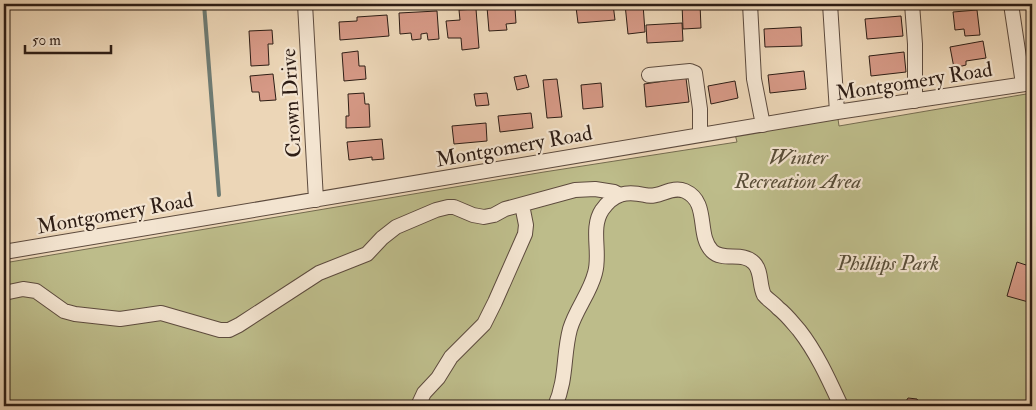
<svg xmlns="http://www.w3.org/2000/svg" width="1036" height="410" font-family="'IM FELL Double Pica',serif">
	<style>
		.green { fill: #bdbc8a; stroke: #756c50 }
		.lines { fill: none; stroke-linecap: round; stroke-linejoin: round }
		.stream { stroke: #6e7b73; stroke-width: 4 }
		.building { fill: #d69986; stroke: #2d1d15 }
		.minor-casing { stroke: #5d4b3e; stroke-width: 16 }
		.minor { stroke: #f3e4d0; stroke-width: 14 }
		.labels { text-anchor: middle; stroke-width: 4.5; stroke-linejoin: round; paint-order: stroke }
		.street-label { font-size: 21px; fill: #2d1d15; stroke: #f3e4d0 }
		.park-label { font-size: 21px; font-style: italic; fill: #584d38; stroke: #f3e4d0 }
	</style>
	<rect width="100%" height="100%" fill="#ecd6b7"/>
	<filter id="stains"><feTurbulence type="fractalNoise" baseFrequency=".004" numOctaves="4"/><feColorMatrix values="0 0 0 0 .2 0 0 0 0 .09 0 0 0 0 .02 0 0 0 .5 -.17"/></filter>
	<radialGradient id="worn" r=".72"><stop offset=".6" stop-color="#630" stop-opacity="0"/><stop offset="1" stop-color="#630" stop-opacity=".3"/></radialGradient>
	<path class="green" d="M 1032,93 L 1032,406 L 4,406 L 4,263 L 544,172 L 737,142 L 735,134 L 837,112 L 839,126 Z"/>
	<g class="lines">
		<path class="stream" d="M 204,4 L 219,195"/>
	</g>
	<path class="building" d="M 588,4 L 613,4 L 615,20 L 578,23 L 576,7 L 588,6 Z
		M 625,4 L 643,4 L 645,32 L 628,34 Z
		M 682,4 L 700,4 L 701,28 L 683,29 Z
		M 505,6 L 505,8 L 515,8 L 516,23 L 506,24 L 507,30 L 489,31 L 487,7 Z
		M 476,9 L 479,48 L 462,50 L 461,38 L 448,38 L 446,21 L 460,20 L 459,10 Z
		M 977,10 L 980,35 L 965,36 L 964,29 L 955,30 L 953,12 Z
		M 437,11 L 439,39 L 428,40 L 427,33 L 421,34 L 421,39 L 412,40 L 411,33 L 400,34 L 399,13 Z
		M 387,15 L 389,36 L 340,40 L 339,22 L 357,21 L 357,17 Z
		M 901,16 L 903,36 L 867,39 L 865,19 Z
		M 682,23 L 683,41 L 647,43 L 646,25 Z
		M 801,27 L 802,46 L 765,47 L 764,29 Z
		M 272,30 L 273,44 L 268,44 L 269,65 L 251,66 L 249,31 Z
		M 983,41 L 986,58 L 966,61 L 966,65 L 954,68 L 950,47 Z
		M 358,51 L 359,66 L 365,66 L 366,79 L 344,81 L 342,53 Z
		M 904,52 L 906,72 L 871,76 L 869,56 Z
		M 804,71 L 806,89 L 770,93 L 768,75 Z
		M 273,74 L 276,100 L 260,101 L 259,92 L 252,92 L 250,76 Z
		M 526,75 L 529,87 L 517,90 L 514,77 Z
		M 686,78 L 689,102 L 646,107 L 644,84 Z
		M 557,79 L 562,117 L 547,118 L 543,80 Z
		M 735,81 L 738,98 L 711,104 L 708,86 Z
		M 601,83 L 603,107 L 583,109 L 581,85 Z
		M 364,93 L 365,104 L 369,104 L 370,127 L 346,128 L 346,116 L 349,116 L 348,94 Z
		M 487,93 L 489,105 L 476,106 L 474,94 Z
		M 531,113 L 533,128 L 500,132 L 498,116 Z
		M 486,123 L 487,141 L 454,144 L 452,126 Z
		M 382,139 L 384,159 L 372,160 L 372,157 L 349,160 L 347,142 Z
		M 1017,262 L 1032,267 L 1032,303 L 1007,296 Z
		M 908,398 L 917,399 L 921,406 L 903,406 Z"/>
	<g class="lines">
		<g class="minor-casing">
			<path id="minor" d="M 305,4 L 316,200
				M 750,4 L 754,79 L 763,125
				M 830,4 L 837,112
				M 912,4 L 915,44 L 915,101
				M 1011,4 L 1023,84
				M 649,75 L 690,71 L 695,73 L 700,109 L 700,135
				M 4,252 L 837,112 L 1032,83
				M 4,293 L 23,289 L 36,291 L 64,311 L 75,314 L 120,319 L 161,313 L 220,330 L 229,330 L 239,325 L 319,273 L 367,254 L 382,238 L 396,227 L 436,210 L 448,207 L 454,207 L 473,215 L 484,217 L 494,215 L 505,209 L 575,190 L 595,189 L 614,192 L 620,195
				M 418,406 L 424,393 L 438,378 L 451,357 L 484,324 L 495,302 L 525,234 L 526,225 L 522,205
				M 555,406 C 567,379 563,355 570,329 C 576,309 590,293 595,273 C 601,253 590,228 602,210 C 614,193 626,191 645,195 C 659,199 671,185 685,191 C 710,202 696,235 712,251 C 723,262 743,251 754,263 C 762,271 759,285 764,295 C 768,300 774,303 778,308 C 786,314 792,322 799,330 C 817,353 829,380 841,406"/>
		</g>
		<use href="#minor" class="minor"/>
	</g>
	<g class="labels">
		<g class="street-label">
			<text transform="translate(914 81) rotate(-9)" y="7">Montgomery Road</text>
			<text transform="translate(291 103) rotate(-93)" y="7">Crown Drive</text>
			<text transform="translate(514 146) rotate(-10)" y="7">Montgomery Road</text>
			<text transform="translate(115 213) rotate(-10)" y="7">Montgomery Road</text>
		</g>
		<g class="park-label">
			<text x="798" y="164">Winter<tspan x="798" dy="24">Recreation Area</tspan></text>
			<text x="888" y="270">Phillips Park</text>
		</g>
	</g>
	<rect width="1036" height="410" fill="none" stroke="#ecd6b7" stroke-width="20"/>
	<rect x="5" y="5" width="1026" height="400" fill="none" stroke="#2d1d15" stroke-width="2.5"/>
	<rect x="10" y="10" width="1016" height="390" fill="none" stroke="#2d1d15"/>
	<path d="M25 45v8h86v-8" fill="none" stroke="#2d1d15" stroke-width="2.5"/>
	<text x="32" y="45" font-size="15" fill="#2d1d15" stroke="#f3e4d0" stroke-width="4" paint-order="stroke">50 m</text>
	<rect width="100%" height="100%" filter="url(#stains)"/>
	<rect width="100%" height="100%" fill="url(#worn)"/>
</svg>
